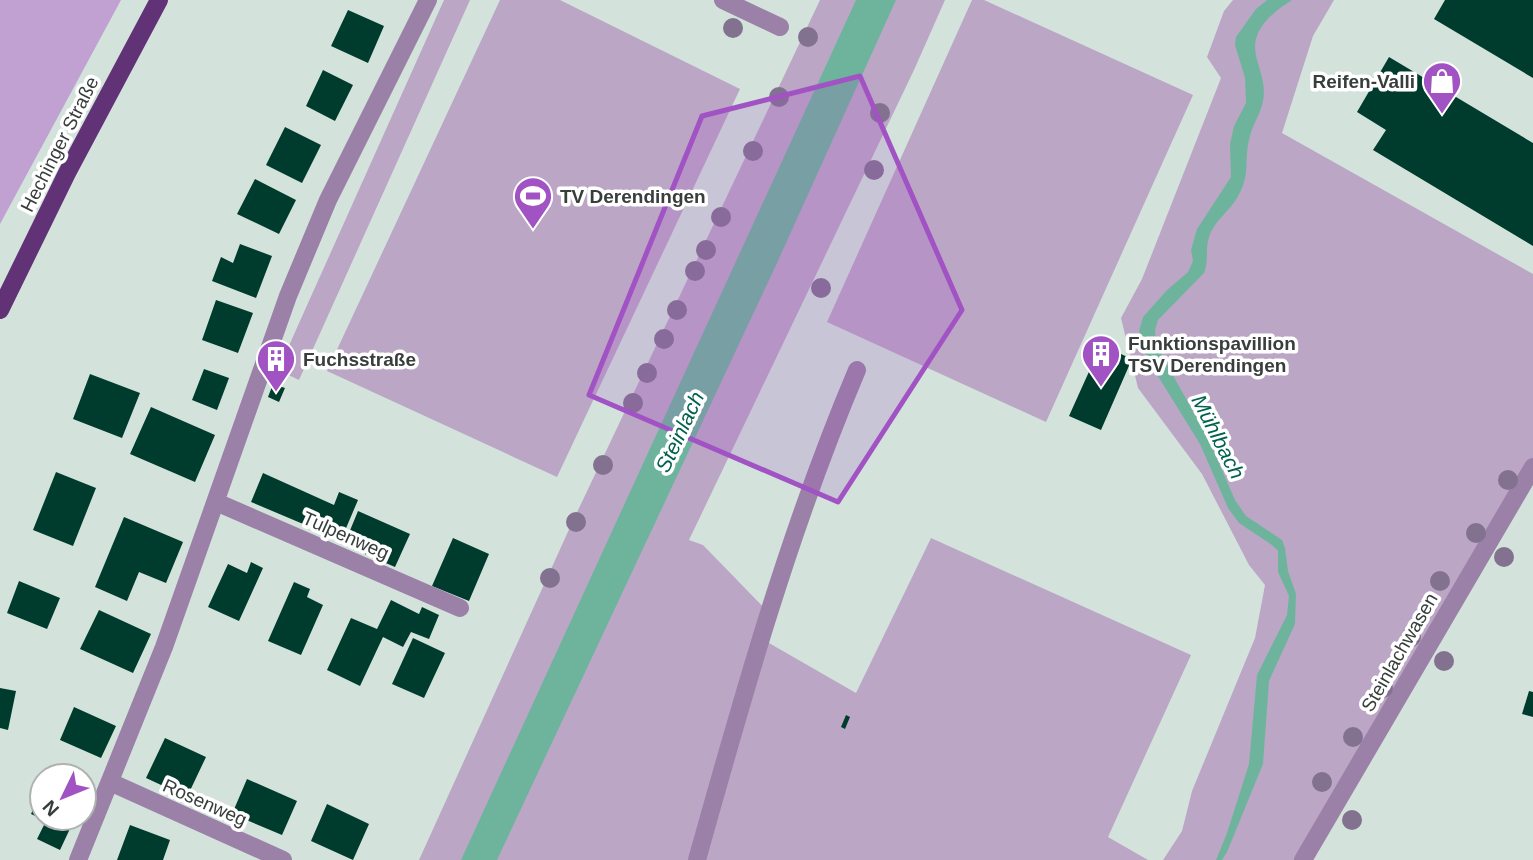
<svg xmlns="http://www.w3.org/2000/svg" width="1533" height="860" font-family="Helvetica,sans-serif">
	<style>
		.green { fill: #bca6c6 }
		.forest { fill: #c1a0d2 }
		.water { fill: #6eb49d }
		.building { fill: #003c2d }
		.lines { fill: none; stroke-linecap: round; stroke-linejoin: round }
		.minor { stroke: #9b81a7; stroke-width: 18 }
		.major { stroke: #613276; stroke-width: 18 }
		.tree { fill: #827290 }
		.marked { fill: #a152c3; fill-opacity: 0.2; stroke: #a152c3; stroke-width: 5; stroke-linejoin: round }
		.labels { text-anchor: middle; stroke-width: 7; stroke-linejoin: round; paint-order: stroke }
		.poi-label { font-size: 19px; font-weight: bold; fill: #373e3b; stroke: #fff; text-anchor: start }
		.street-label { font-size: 19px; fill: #373e3b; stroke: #fff }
		.water-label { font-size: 21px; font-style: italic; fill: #00624c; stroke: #fff }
	</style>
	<rect width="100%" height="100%" fill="#d3e3dc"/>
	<path class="green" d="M 444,0 L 470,0 L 299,380 L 278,370 Z
		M 500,0 L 560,0 L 740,89 L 557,477 L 327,371 Z
		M 820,0 L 945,0 L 914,70 L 689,540 L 703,545 L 769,613 L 762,639 L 856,693 L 931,538 L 1191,655 L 1108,837 L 1148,860 L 419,860 L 571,525 Z
		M 972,0 L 984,0 L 1193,95 L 1046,422 L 827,322 Z
		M 1233,0 L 1334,0 L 1313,36 L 1282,133 L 1533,274 L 1533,467 L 1303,860 L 1163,860 L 1182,831 L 1192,791 L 1255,638 L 1265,585 L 1249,565 L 1202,474 L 1138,388 L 1121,318 L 1142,279 L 1221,78 L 1207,57 L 1224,11 Z"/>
	<path class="forest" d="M 0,0 L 121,0 L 0,224 Z"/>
	<path class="water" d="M 856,0 L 896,0 L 777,263 L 497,860 L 461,860 Z
		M 1267,0 L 1292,0 C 1278,9 1261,21 1256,39 C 1251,59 1268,77 1263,101 C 1261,113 1253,124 1250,136 C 1243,160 1252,173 1237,198 C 1229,212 1214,221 1209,237 C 1205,249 1209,261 1204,273 L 1158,320 L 1155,330 L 1156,342 L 1165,361 L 1209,440 L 1235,500 L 1246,516 L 1282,540 L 1285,548 L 1288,571 L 1296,594 L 1295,624 L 1269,681 L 1263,764 L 1227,852 L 1222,860 L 1216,860 L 1227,833 L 1249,764 L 1257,675 L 1287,615 L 1289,596 L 1278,572 L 1278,551 L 1272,545 L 1239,523 L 1228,508 L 1200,444 L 1148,360 L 1139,331 L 1143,317 L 1167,290 L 1188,272 L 1193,261 L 1191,250 L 1197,229 L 1231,177 L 1230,144 L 1234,126 L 1246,103 L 1245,78 L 1235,45 L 1236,37 L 1256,9 Z"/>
	<path class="building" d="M 1445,0 L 1533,0 L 1533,78 L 1434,19 Z
		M 348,10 L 384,26 L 368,63 L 331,46 Z
		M 1389,57 L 1533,143 L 1533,246 L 1373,150 L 1386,130 L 1357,112 Z
		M 323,70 L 353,85 L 335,121 L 306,106 Z
		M 285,127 L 321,145 L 302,183 L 266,165 Z
		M 255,179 L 296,200 L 279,234 L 237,214 Z
		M 240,244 L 272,256 L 256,298 L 212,281 L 221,257 L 233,263 Z
		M 216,300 L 253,313 L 238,353 L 202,340 Z
		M 1101,345 L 1132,359 L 1101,430 L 1069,416 Z
		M 204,369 L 229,378 L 217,410 L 192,400 Z
		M 90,374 L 140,393 L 122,438 L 73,419 Z
		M 273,384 L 285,388 L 279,402 L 268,397 Z
		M 151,407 L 215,435 L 195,482 L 130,454 Z
		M 56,472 L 96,488 L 73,546 L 33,530 Z
		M 263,473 L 334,505 L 339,492 L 358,500 L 341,540 L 251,502 Z
		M 358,511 L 410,534 L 395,567 L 344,545 Z
		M 124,517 L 183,542 L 166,583 L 139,572 L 127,601 L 95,587 Z
		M 453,538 L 489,554 L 469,601 L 432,586 Z
		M 251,562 L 263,568 L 239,621 L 208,607 L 228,564 L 247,573 Z
		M 19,581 L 60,598 L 47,629 L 7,613 Z
		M 294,582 L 310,589 L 307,597 L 323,605 L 301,655 L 268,641 Z
		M 391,600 L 419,614 L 422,607 L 439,615 L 429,639 L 411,632 L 403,647 L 383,637 L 360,686 L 327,670 L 351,618 L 377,629 Z
		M 99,610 L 151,634 L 133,673 L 80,649 Z
		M 413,638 L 445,653 L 424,698 L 392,684 Z
		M 0,688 L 16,691 L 8,730 L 0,728 Z
		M 1529,691 L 1533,692 L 1533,717 L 1522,714 Z
		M 74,707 L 116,726 L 101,758 L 60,740 Z
		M 846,715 L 850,717 L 845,729 L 841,727 Z
		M 165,738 L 206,757 L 187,797 L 146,778 Z
		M 247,779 L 297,801 L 282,835 L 232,814 Z
		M 42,789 L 42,818 L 75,818 L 60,850 L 37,839 L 46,821 L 31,814 Z
		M 327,804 L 369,824 L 353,860 L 311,841 Z
		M 130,825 L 170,840 L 163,860 L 117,860 Z"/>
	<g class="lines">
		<path class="minor" d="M 723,0 L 780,27
			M 216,502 L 460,608
			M 110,782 L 283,860
			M 78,860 L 164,647 L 288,296 L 328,200 L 428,0
			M 697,860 C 743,695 790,528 857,370
			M 1303,860 L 1533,467"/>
		<path class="major" d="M 0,310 L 67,173 L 159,0"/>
	</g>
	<g class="tree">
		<circle cx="733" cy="28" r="10"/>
		<circle cx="808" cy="37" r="10"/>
		<circle cx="779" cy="97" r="10"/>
		<circle cx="880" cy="113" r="10"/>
		<circle cx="753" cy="151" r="10"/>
		<circle cx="874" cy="170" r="10"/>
		<circle cx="721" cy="217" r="10"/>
		<circle cx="706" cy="250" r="10"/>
		<circle cx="695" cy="271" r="10"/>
		<circle cx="821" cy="288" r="10"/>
		<circle cx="677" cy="310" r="10"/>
		<circle cx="664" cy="339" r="10"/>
		<circle cx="647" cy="373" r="10"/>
		<circle cx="633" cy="403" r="10"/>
		<circle cx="603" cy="465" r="10"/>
		<circle cx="1508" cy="480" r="10"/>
		<circle cx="576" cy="522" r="10"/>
		<circle cx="1476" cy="533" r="10"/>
		<circle cx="1504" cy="557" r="10"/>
		<circle cx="550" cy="578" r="10"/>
		<circle cx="1440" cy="581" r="10"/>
		<circle cx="1411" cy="637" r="10"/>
		<circle cx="1444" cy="661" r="10"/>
		<circle cx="1383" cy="688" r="10"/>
		<circle cx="1353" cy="737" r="10"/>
		<circle cx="1322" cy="782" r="10"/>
		<circle cx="1352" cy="820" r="10"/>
	</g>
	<path class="marked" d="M 860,76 L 962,310 L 838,502 L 589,395 L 702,116 Z"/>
	<defs>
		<g id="shop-pin" transform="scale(2.0125)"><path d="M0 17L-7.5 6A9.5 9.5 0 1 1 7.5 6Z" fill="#a152c3" stroke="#fff"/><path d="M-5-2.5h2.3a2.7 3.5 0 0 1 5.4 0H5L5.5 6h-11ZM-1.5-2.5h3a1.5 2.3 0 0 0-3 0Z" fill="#fff"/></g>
		<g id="stadium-pin" transform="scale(2.0125)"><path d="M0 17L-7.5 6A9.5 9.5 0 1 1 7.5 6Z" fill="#a152c3" stroke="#fff"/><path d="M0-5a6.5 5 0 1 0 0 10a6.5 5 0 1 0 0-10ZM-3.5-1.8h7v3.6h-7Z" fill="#fff"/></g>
		<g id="building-pin" transform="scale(2.0125)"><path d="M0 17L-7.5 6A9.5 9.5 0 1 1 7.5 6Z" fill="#a152c3" stroke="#fff"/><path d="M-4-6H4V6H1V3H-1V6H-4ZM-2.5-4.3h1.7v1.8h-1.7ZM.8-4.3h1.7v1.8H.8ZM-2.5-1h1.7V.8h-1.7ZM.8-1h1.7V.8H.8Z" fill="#fff"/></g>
	</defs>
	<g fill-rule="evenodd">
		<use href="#shop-pin" x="1442" y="81"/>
		<use href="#stadium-pin" x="533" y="196"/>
		<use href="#building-pin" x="1101" y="354"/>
		<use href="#building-pin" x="276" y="359"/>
	</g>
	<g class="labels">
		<g class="poi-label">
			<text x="1415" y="88" text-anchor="end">Reifen-Valli</text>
			<text x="560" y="203">TV Derendingen</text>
			<text x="1128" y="350">Funktionspavillion<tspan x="1128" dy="22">TSV Derendingen</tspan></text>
			<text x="303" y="366">Fuchsstraße</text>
		</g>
		<g class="street-label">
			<text transform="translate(59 144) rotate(-63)" y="7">Hechinger Straße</text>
			<text transform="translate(346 535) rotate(24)" y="7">Tulpenweg</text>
			<text transform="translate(1399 652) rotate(-60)" y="7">Steinlachwasen</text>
			<text transform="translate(205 802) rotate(24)" y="7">Rosenweg</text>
		</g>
		<g class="water-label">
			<text transform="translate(680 432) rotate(-65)" y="7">Steinlach</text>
			<text transform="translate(1218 437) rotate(63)" y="7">Mühlbach</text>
		</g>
	</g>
	<g transform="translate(63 797) rotate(227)"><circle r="33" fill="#ffffff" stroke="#afb2b1" stroke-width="2"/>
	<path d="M0-5L12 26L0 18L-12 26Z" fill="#a152c3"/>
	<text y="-10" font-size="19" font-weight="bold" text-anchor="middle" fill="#373e3b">N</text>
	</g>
</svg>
